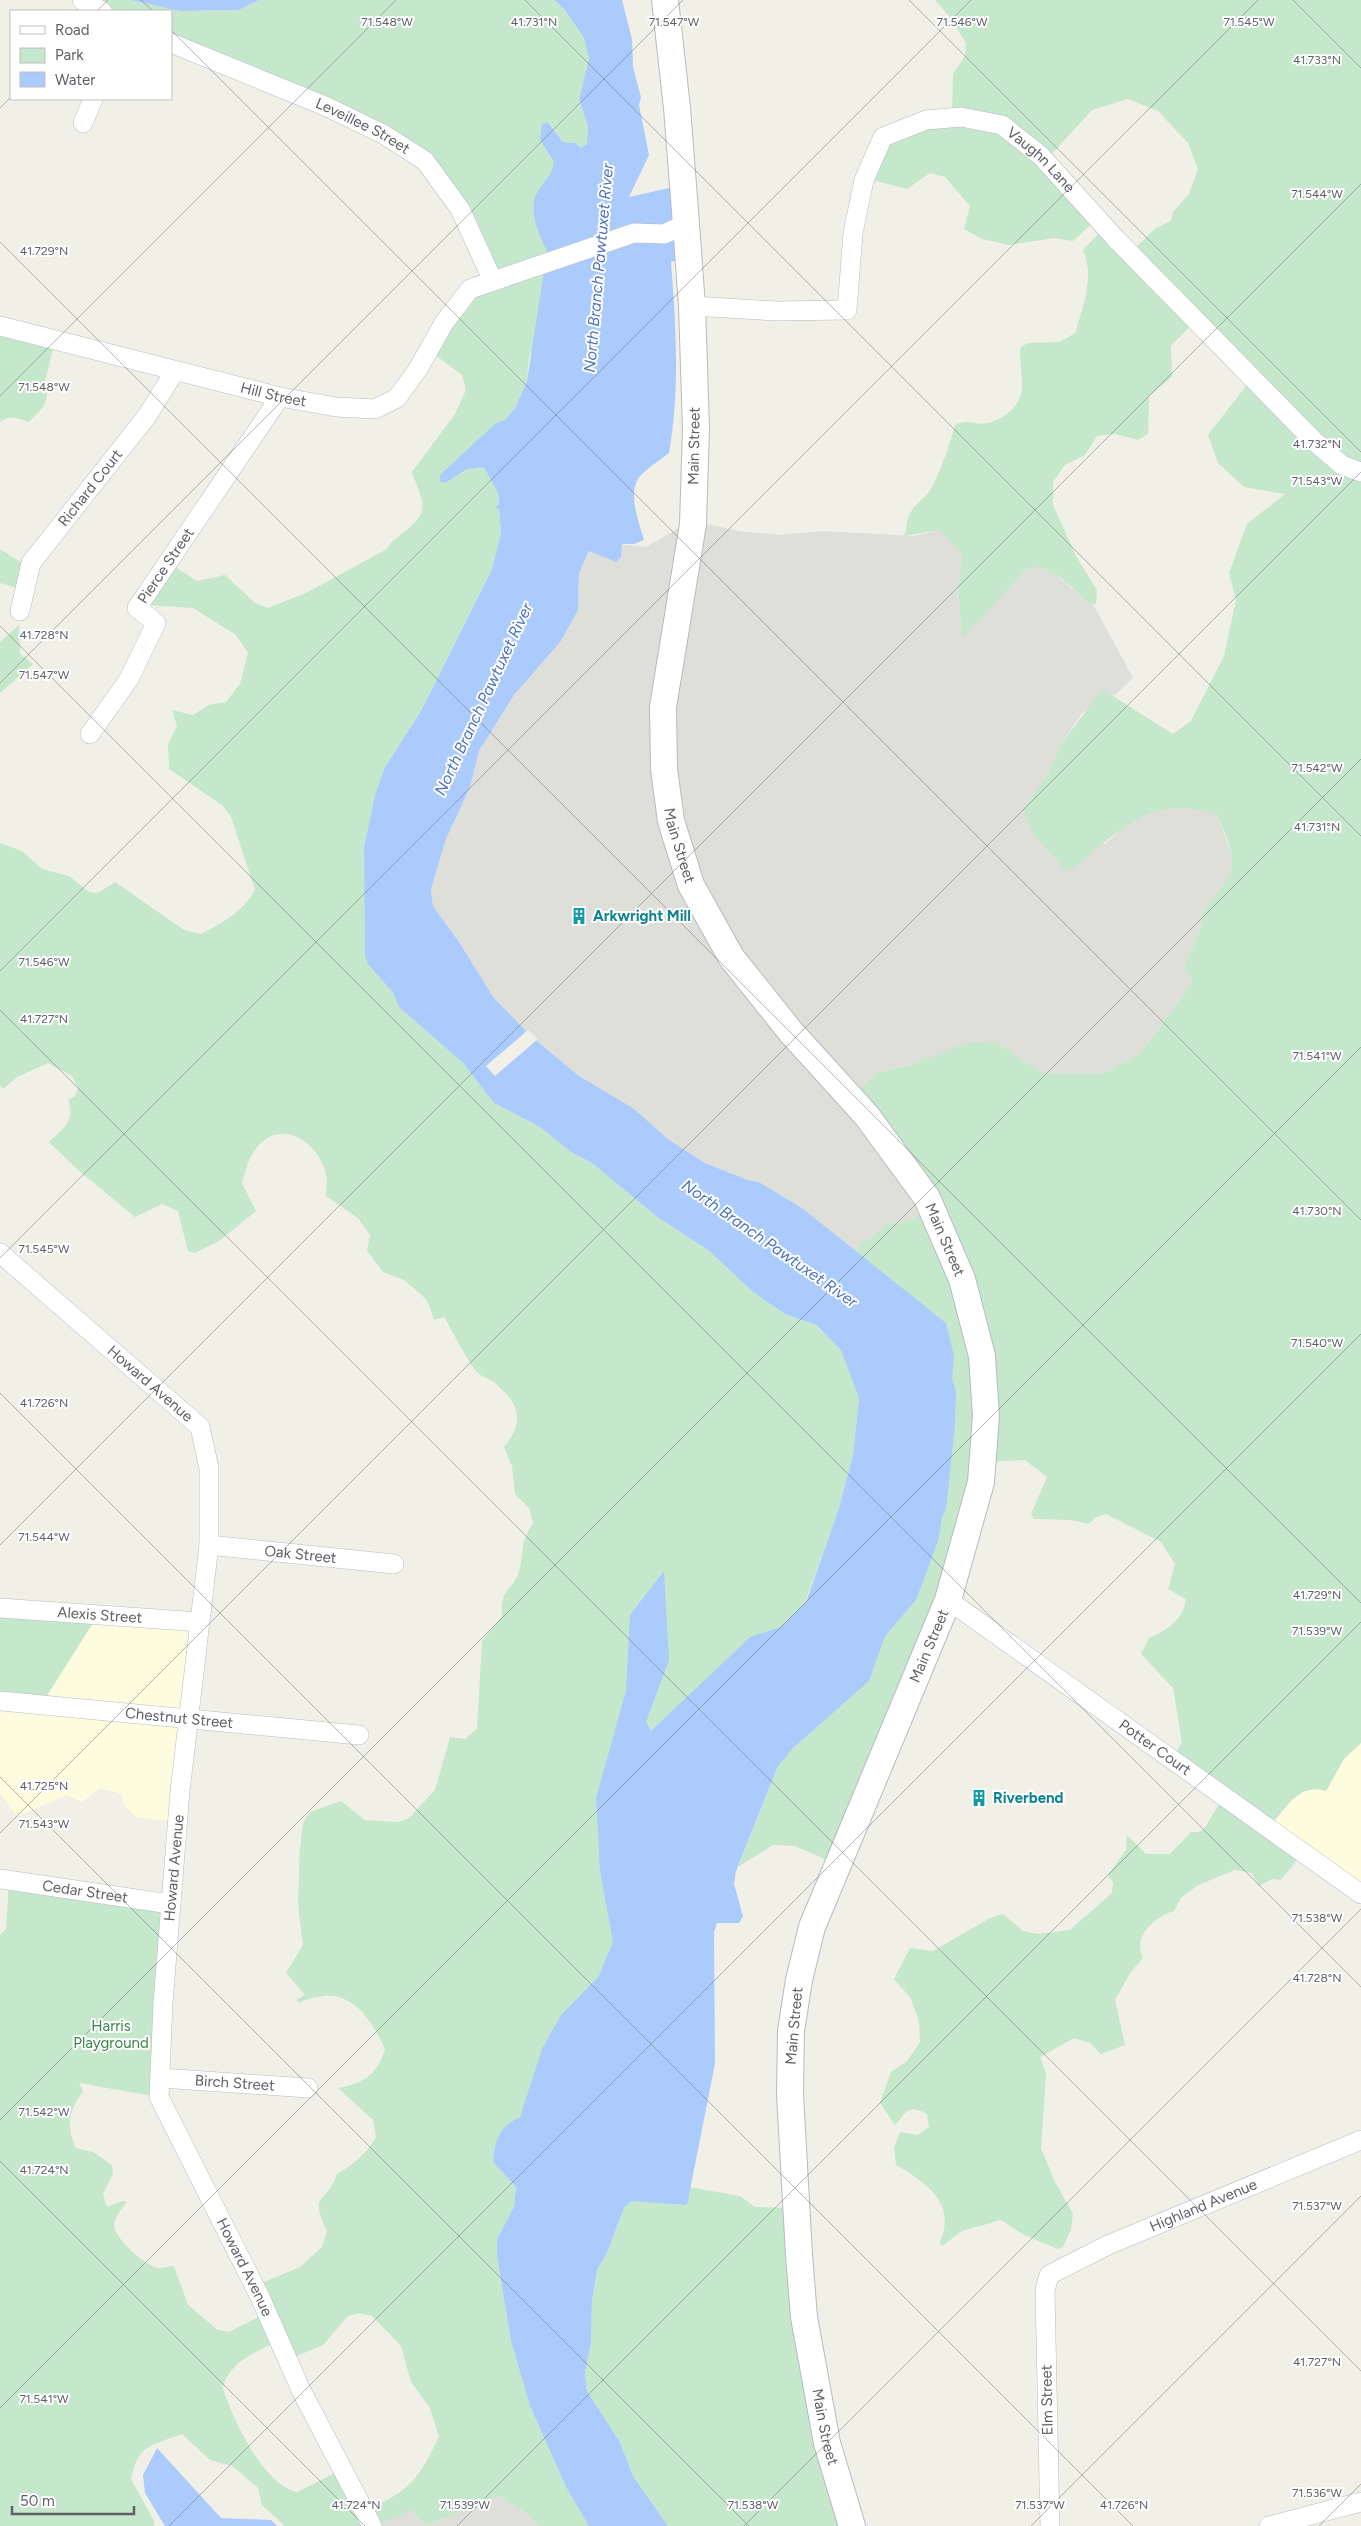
<svg xmlns="http://www.w3.org/2000/svg" width="1361" height="2526" font-family="Figtree,sans-serif">
	<style>
		.commercial { fill: #fdfcdf }
		.industrial { fill: #dfdfd9 }
		.green { fill: #c5e7cb; fill-rule: evenodd }
		.water { fill: #abcbfd }
		.pier { fill: #f0f0e7 }
		.lines { fill: none; stroke-linecap: round; stroke-linejoin: round }
		.minor-casing { stroke: #b9bbc0; stroke-width: 20 }
		.secondary-casing { stroke: #b8bac0; stroke-width: 28 }
		.minor { stroke: #fff; stroke-width: 19 }
		.secondary { stroke: #fff; stroke-width: 26 }
		.ticks { fill: none; stroke: #5f6167; stroke-width: 1; stroke-opacity: 0.45 }
		.labels { text-anchor: middle; stroke-width: 4; stroke-linejoin: round; paint-order: stroke }
		.street-label { font-size: 15px; fill: #5f6167; stroke: #fff }
		.culture-label { font-size: 15px; font-weight: bold; fill: #0d838f; stroke: #fff; text-anchor: start }
		.park-label { font-size: 15px; fill: #388549; stroke: #fff }
		.water-label { font-size: 16px; font-style: italic; fill: #4c71c2; stroke: #fff }
		.ticks-label { font-size: 12px; text-anchor: middle; fill: #5f6167; stroke: #fff; stroke-width: 4; stroke-linejoin: round; paint-order: stroke }
	</style>
	<rect width="100%" height="100%" fill="#f0f0e7"/>
	<path class="commercial" d="M 96,1618 L 201,1622 L 176,1822 L 135,1817 L 123,1803 L 122,1794 L 100,1788 L 82,1802 L 67,1795 L 17,1816 L 0,1793 L 0,1700 L 48,1694 Z
		M 1361,1743 L 1361,1891 L 1270,1826 L 1300,1791 L 1316,1787 L 1326,1790 L 1344,1759 Z"/>
	<path class="industrial" d="M 698,522 L 739,531 L 779,535 L 822,531 L 913,536 L 940,530 L 962,555 L 958,589 L 962,637 L 1028,568 L 1038,566 L 1050,569 L 1088,603 L 1093,604 L 1133,678 L 1115,695 L 1109,695 L 1082,713 L 1062,743 L 1046,777 L 1023,809 L 1105,844 L 1129,822 L 1163,809 L 1193,807 L 1217,814 L 1233,858 L 1228,880 L 1203,911 L 1202,923 L 1185,968 L 1192,979 L 1190,986 L 1140,1054 L 1102,1074 L 1043,1073 L 997,1043 L 878,1073 L 930,1213 L 896,1224 L 890,1222 L 853,1251 L 802,1208 L 759,1182 L 748,1180 L 705,1163 L 668,1139 L 633,1108 L 579,1076 L 531,1036 L 494,998 L 459,942 L 433,906 L 431,889 L 446,839 L 470,787 L 479,751 L 514,695 L 561,641 L 578,610 L 579,573 L 589,552 L 596,542 L 646,547 L 677,529 Z
		M 499,2496 L 526,2513 L 538,2526 L 425,2526 Z
		M 412,2510 L 425,2526 L 376,2526 L 377,2525 Z"/>
	<path class="green" d="M 84,0 L 130,0 L 180,11 L 239,10 L 259,0 L 554,0 L 565,10 L 584,38 L 589,59 L 579,99 L 588,126 L 587,144 L 581,148 L 575,143 L 563,142 L 549,122 L 540,140 L 554,162 L 550,258 L 544,321 L 529,357 L 527,381 L 515,408 L 488,441 L 480,459 L 498,493 L 501,533 L 492,569 L 421,711 L 385,767 L 375,795 L 364,847 L 368,964 L 393,993 L 399,1007 L 463,1063 L 494,1103 L 540,1127 L 571,1152 L 592,1163 L 657,1217 L 708,1250 L 753,1292 L 785,1314 L 815,1325 L 862,1368 L 853,1455 L 839,1508 L 804,1605 L 788,1625 L 627,1750 L 627,1897 L 612,1949 L 569,2032 L 493,2162 L 516,2187 L 514,2207 L 497,2239 L 497,2256 L 511,2341 L 530,2406 L 566,2487 L 590,2526 L 538,2526 L 526,2513 L 499,2496 L 425,2526 L 412,2510 L 376,2526 L 285,2526 L 262,2505 L 258,2488 L 232,2466 L 210,2460 L 182,2434 C 151,2446 138,2444 131,2479 L 154,2521 L 154,2526 L 0,2526 L 0,1935 L 6,1929 L 9,1883 L 170,1904 L 159,2097 L 79,2083 L 83,2091 C 69,2112 65,2124 76,2148 L 93,2152 L 112,2165 L 113,2174 L 103,2194 L 107,2207 L 122,2201 L 127,2202 C 122,2209 114,2217 114,2226 C 115,2239 146,2266 158,2268 C 163,2269 169,2266 174,2266 L 188,2305 L 218,2330 L 229,2332 L 266,2313 L 257,2285 L 300,2267 L 322,2247 L 327,2231 C 308,2190 326,2207 337,2174 C 353,2165 367,2153 376,2137 L 373,2120 L 338,2088 C 364,2083 377,2075 385,2049 C 373,2023 355,1992 323,1996 C 314,1998 308,1998 300,2003 L 296,2000 L 305,1995 L 286,1973 L 303,1945 L 298,1904 L 300,1848 L 303,1823 L 310,1812 L 341,1801 L 365,1820 L 398,1822 L 409,1818 L 435,1790 L 450,1737 L 465,1739 L 477,1729 L 482,1641 L 502,1616 C 500,1586 513,1592 519,1571 C 525,1549 519,1545 533,1523 L 529,1508 L 515,1494 L 512,1466 L 504,1447 C 526,1421 519,1404 495,1383 C 490,1379 482,1377 478,1373 C 469,1365 452,1329 444,1317 L 434,1320 L 427,1300 L 404,1280 L 383,1272 L 367,1251 L 370,1235 L 358,1218 L 326,1196 C 326,1189 328,1180 326,1173 C 316,1138 276,1116 253,1153 C 247,1162 245,1174 242,1183 L 256,1211 L 219,1241 L 195,1253 L 188,1251 L 178,1211 L 162,1204 L 135,1217 L 77,1169 L 49,1142 C 64,1127 76,1121 68,1100 L 75,1096 L 78,1088 L 72,1076 L 48,1063 L 17,1077 L 3,1089 L 0,1086 L 0,843 L 22,851 L 42,869 L 69,876 L 89,892 L 98,893 L 115,882 L 184,930 L 201,934 C 221,924 244,911 255,890 L 231,817 L 222,805 L 169,769 L 168,744 L 177,726 L 172,710 L 193,715 L 209,705 L 226,702 L 240,684 L 248,653 L 236,635 L 193,608 L 148,605 L 166,561 L 197,581 L 225,575 L 255,603 L 268,608 L 308,592 L 387,549 C 390,542 395,540 400,535 C 432,512 424,505 412,472 L 455,414 L 466,390 L 462,375 L 434,354 L 449,317 L 491,281 L 424,158 L 171,42 L 171,11 L 103,11 ZM 359,2313 L 372,2316 L 401,2346 L 411,2382 L 430,2408 L 439,2437 C 417,2481 412,2489 367,2510 L 343,2469 L 297,2492 C 263,2485 233,2419 223,2389 C 227,2362 258,2351 279,2341 L 292,2358 L 323,2345 L 348,2316 Z
		M 935,0 L 1361,0 L 1361,1743 L 1344,1759 L 1326,1791 C 1299,1782 1286,1808 1270,1826 L 1303,1852 L 1281,1880 L 1272,1879 L 1259,1886 L 1252,1873 L 1235,1870 L 1198,1885 L 1181,1898 L 1174,1911 C 1154,1917 1132,1937 1143,1958 L 1130,1973 L 1115,2000 L 1125,2045 L 1101,2054 L 1090,2043 L 1074,2038 L 1040,2057 L 1046,2073 L 1041,2148 L 1055,2182 L 1073,2214 L 1071,2229 L 1063,2247 L 1058,2249 L 1024,2235 L 1001,2220 L 962,2231 L 942,2246 L 940,2242 C 957,2204 926,2182 896,2165 L 894,2148 L 900,2132 L 917,2135 L 929,2127 L 927,2114 C 908,2104 907,2111 895,2125 L 880,2103 L 891,2072 L 907,2061 L 920,2042 L 919,2021 L 910,1997 L 894,1979 L 910,1948 L 933,1951 L 990,1918 L 1003,1914 L 1023,1931 L 1037,1934 L 1070,1930 L 1112,1893 L 1113,1883 L 1108,1875 L 1126,1850 L 1127,1835 L 1146,1854 L 1170,1854 L 1191,1832 L 1199,1832 L 1204,1829 L 1224,1796 L 1173,1756 L 1182,1743 L 1173,1688 L 1141,1654 L 1149,1638 C 1168,1629 1183,1621 1186,1599 L 1168,1589 L 1175,1564 L 1161,1542 L 1106,1514 L 1096,1517 L 1089,1524 L 1071,1520 L 1034,1519 L 1031,1514 L 1047,1477 L 1025,1460 L 984,1462 L 982,1485 L 836,1864 L 795,1846 L 773,1845 L 738,1867 L 778,1766 L 878,1645 L 939,1538 L 955,1425 L 894,1281 L 853,1251 L 890,1222 L 896,1224 L 930,1213 L 853,1095 L 878,1073 L 911,1065 L 969,1042 L 997,1043 L 1043,1073 L 1102,1074 L 1140,1054 L 1190,986 L 1192,979 L 1184,969 L 1202,924 L 1200,921 C 1203,909 1210,902 1218,892 C 1243,863 1229,845 1217,814 C 1146,793 1120,833 1067,872 L 1034,835 L 1023,809 L 1046,777 L 1062,743 L 1101,691 L 1105,691 L 1173,734 L 1191,721 L 1224,656 L 1236,600 L 1229,573 L 1247,524 L 1285,494 L 1244,487 L 1218,463 L 1208,435 L 1253,377 L 1197,319 L 1171,346 L 1172,377 L 1149,396 L 1148,434 L 1138,440 L 1115,434 L 1097,436 L 1085,455 L 1065,465 L 1053,482 L 1053,505 L 1076,556 L 1097,590 L 1096,604 L 1088,603 C 1071,588 1053,563 1028,568 L 962,638 L 958,589 L 962,555 L 940,530 L 904,536 C 907,529 906,520 910,513 C 917,502 927,497 932,487 C 942,468 949,446 955,425 C 967,418 976,426 988,423 C 1003,419 1017,409 1021,394 C 1025,382 1018,362 1021,347 L 1028,343 L 1060,342 L 1075,333 C 1083,306 1095,277 1083,250 L 1106,226 L 1133,250 L 1156,228 L 1171,221 L 1173,212 L 1189,194 L 1198,169 L 1188,143 L 1158,111 L 1128,99 L 1092,110 L 1048,158 L 1098,218 L 1073,241 L 1054,238 L 1009,245 L 982,239 L 964,229 L 970,206 L 945,177 L 930,173 L 907,189 L 868,179 L 880,146 L 952,116 L 953,74 L 965,56 L 966,43 L 949,16 Z
		M 0,325 L 55,342 L 45,381 L 47,395 L 44,406 L 29,422 C 19,418 9,414 0,422 Z
		M 0,549 L 27,566 L 25,590 L 0,583 Z
		M 19,625 L 20,654 L 33,664 L 0,693 L 0,642 Z
		M 0,1608 L 96,1618 L 48,1694 L 46,1704 L 0,1700 Z
		M 688,2187 L 740,2196 L 755,2207 L 797,2208 L 853,2526 L 668,2526 L 633,2476 L 620,2442 L 587,2391 L 585,2373 L 591,2343 L 592,2301 L 597,2270 L 607,2253 L 624,2208 L 635,2196 Z"/>
	<path class="water" d="M 130,0 L 259,0 L 239,10 L 180,11 Z
		M 554,0 L 622,0 L 632,39 L 633,67 L 641,97 L 639,105 L 649,155 L 629,197 L 678,186 L 676,260 L 671,262 C 676,325 680,390 669,453 C 660,460 649,467 641,475 C 626,491 639,522 644,540 L 634,544 L 622,544 L 621,557 L 616,562 L 589,551 L 579,573 L 578,610 L 561,641 L 514,695 L 479,751 L 470,787 L 446,839 L 431,889 L 433,906 L 459,942 L 494,998 L 531,1036 L 579,1076 L 633,1108 L 668,1139 L 705,1163 L 748,1180 L 759,1182 L 802,1208 L 946,1323 L 954,1356 L 952,1378 L 956,1392 L 955,1425 L 946,1509 L 942,1517 L 939,1538 L 916,1600 L 885,1636 L 869,1681 L 793,1748 L 778,1766 L 736,1871 L 734,1884 L 743,1916 L 739,1923 L 717,1923 L 714,1932 L 715,2064 L 687,2205 L 631,2201 L 624,2208 L 607,2253 L 597,2270 L 592,2301 L 591,2343 L 585,2373 L 587,2391 L 620,2442 L 633,2476 L 668,2526 L 589,2526 L 566,2487 L 530,2406 L 511,2341 L 497,2256 L 497,2239 L 514,2207 L 516,2187 L 493,2162 C 496,2138 497,2129 520,2117 L 542,2049 L 561,2015 L 598,1977 L 613,1942 L 600,1871 L 596,1798 L 626,1691 L 630,1615 L 664,1571 L 669,1660 L 646,1722 L 651,1731 L 750,1637 L 781,1627 L 806,1602 L 839,1508 L 853,1455 L 859,1398 L 841,1350 L 816,1325 L 785,1314 L 753,1292 L 708,1250 L 657,1217 L 592,1163 L 571,1152 L 540,1127 L 494,1103 L 463,1063 L 399,1007 L 393,993 L 368,964 L 365,956 L 364,847 L 375,795 L 385,767 L 421,711 L 492,569 L 501,533 L 499,509 L 495,508 L 499,504 L 498,493 L 484,467 L 467,469 L 445,483 L 440,481 L 440,475 L 496,423 L 505,420 L 515,408 L 527,381 L 547,251 C 540,236 528,212 536,195 C 542,183 552,176 554,162 L 540,140 L 542,125 L 548,122 L 563,142 L 575,143 L 581,148 L 587,144 L 588,126 L 579,99 L 589,59 L 584,38 L 565,10 Z
		M 157,2448 L 221,2518 L 271,2520 L 277,2526 L 165,2526 L 145,2493 L 143,2475 Z"/>
	<path class="pier" d="M 528,1030 L 538,1039 L 495,1076 L 486,1066 Z"/>
	<g class="lines">
		<g class="minor-casing">
			<g id="minor">
				<path d="M 82,0 L 102,11"/>
				<path id="s1" d="M 171,43 L 325,106 L 383,134 L 425,161 L 460,209 L 492,279"/>
				<path d="M 83,123 L 93,99"/>
				<path id="s2" d="M 692,306 L 777,311 L 847,310 L 853,233 L 864,180 L 883,137 L 926,120 L 961,117 L 1002,125 L 1041,156 L 1116,239 L 1315,442 L 1342,465 L 1361,472"/>
				<path id="s3" d="M 0,326 L 280,397 L 336,407 L 375,409 L 397,398 L 418,369 L 444,323 L 470,289 L 634,233 L 664,234 L 686,224"/>
				<path id="s4" d="M 20,611 L 31,563 L 147,416 L 175,371"/>
				<path id="s5" d="M 90,734 L 129,679 L 156,623 L 137,608 L 280,397"/>
				<path id="s6" d="M 0,1253 L 200,1427 L 209,1468 L 209,1545 L 180,1791 L 163,2003 L 159,2097 L 260,2297 L 301,2390 L 372,2526"/>
				<path id="s7" d="M 209,1545 L 394,1564"/>
				<path id="s8" d="M 948,1600 L 1361,1894"/>
				<path id="s9" d="M 0,1608 L 200,1622"/>
				<path id="s10" d="M 0,1701 L 359,1735"/>
				<path id="s11" d="M 0,1879 L 170,1904"/>
				<path id="s12" d="M 161,2078 L 308,2088"/>
				<path id="s13" d="M 1050,2526 L 1045,2291 L 1049,2275 L 1108,2245 L 1361,2140"/>
				<path d="M 1269,2526 L 1361,2502"/>
			</g>
		</g>
		<g class="secondary-casing">
			<g id="secondary">
				<path id="s14" d="M 665,0 L 677,108 L 686,224 L 692,306 L 696,429 L 693,524 L 663,707 L 664,769 L 671,821 L 691,885 L 731,957 L 790,1031 L 867,1116 L 927,1198 L 962,1279 L 982,1356 L 986,1416 L 981,1482 L 948,1600 L 812,1927 L 799,1980 L 791,2031 L 790,2094 L 799,2255 L 804,2317 L 827,2443 L 852,2526"/>
			</g>
		</g>
		<use href="#minor" class="minor"/>
		<use href="#secondary" class="secondary"/>
	</g>
	<path class="ticks" d="M 141,0 L 153,11M 525,0 L 1361,836M 909,0 L 1361,452M 1293,0 L 1361,68M 97,11 L 108,0M 171,30 L 1361,1220M 0,108 L 11,97M 0,242 L 1361,1603M 0,396 L 396,0M 0,626 L 1361,1987M 0,683 L 683,0M 0,971 L 971,0M 0,1010 L 1361,2371M 0,1258 L 1258,0M 0,1393 L 1133,2526M 0,1545 L 1361,184M 0,1777 L 749,2526M 0,1833 L 1361,472M 0,2120 L 1361,759M 0,2161 L 365,2526M 0,2408 L 1361,1047M 169,2526 L 1361,1334M 457,2526 L 1361,1622M 744,2526 L 1361,1909M 1031,2526 L 1361,2196M 1319,2526 L 1361,2484"/>
	<defs>
		<g id="building-bare" transform="scale(1.35)"><path d="M-4-6H4V6H1V3H-1V6H-4ZM-2.5-4.3h1.7v1.8h-1.7ZM.8-4.3h1.7v1.8H.8ZM-2.5-1h1.7V.8h-1.7ZM.8-1h1.7V.8H.8Z" fill="#0f9aa8" stroke="#fff" stroke-width="2.5" paint-order="stroke"/></g>
	</defs>
	<g fill-rule="evenodd">
		<use href="#building-bare" x="579" y="916"/>
		<use href="#building-bare" x="979" y="1798"/>
	</g>
	<g class="labels">
		<g class="street-label">
			<text dy="5" stroke="none"><textPath href="#s1" startOffset="209">Leveillee Street</textPath></text>
			<text dy="5" stroke="none"><textPath href="#s2" startOffset="509">Vaughn Lane</textPath></text>
			<text dy="5" stroke="none"><textPath href="#s3" startOffset="282">Hill Street</textPath></text>
			<text transform="translate(694 446) rotate(-89)" y="5">Main Street</text>
			<text dy="5" stroke="none"><textPath href="#s4" startOffset="145">Richard Court</textPath></text>
			<text dy="5" stroke="none"><textPath href="#s5" startOffset="205">Pierce Street</textPath></text>
			<text dy="5" stroke="none"><textPath href="#s14" startOffset="851">Main Street</textPath></text>
			<text dy="5" stroke="none"><textPath href="#s14" startOffset="1331">Main Street</textPath></text>
			<text dy="5" stroke="none"><textPath href="#s6" startOffset="199">Howard Avenue</textPath></text>
			<text dy="5" stroke="none"><textPath href="#s7" startOffset="92">Oak Street</textPath></text>
			<text dy="5" stroke="none"><textPath href="#s9" startOffset="100">Alexis Street</textPath></text>
			<text transform="translate(929 1646) rotate(-67)" y="5">Main Street</text>
			<text dy="5" stroke="none"><textPath href="#s10" startOffset="180">Chestnut Street</textPath></text>
			<text dy="5" stroke="none"><textPath href="#s8" startOffset="254">Potter Court</textPath></text>
			<text transform="translate(174 1868) rotate(-85)" y="5">Howard Avenue</text>
			<text dy="5" stroke="none"><textPath href="#s11" startOffset="86">Cedar Street</textPath></text>
			<text transform="translate(794 2026) rotate(-85)" y="5">Main Street</text>
			<text dy="5" stroke="none"><textPath href="#s12" startOffset="74">Birch Street</textPath></text>
			<text dy="5" stroke="none"><textPath href="#s13" startOffset="421">Highland Avenue</textPath></text>
			<text dy="5" stroke="none"><textPath href="#s6" startOffset="1129">Howard Avenue</textPath></text>
			<text transform="translate(1047 2400) rotate(-91)" y="5">Elm Street</text>
			<text dy="5" stroke="none"><textPath href="#s14" startOffset="2561">Main Street</textPath></text>
		</g>
		<g class="culture-label">
			<text x="593" y="921">Arkwright Mill</text>
			<text x="993" y="1803">Riverbend</text>
		</g>
		<g class="park-label">
			<text x="111" y="2031">Harris<tspan x="111" dy="17">Playground</tspan></text>
		</g>
		<g class="water-label">
			<text transform="translate(598 268) rotate(-85)" y="6">North Branch Pawtuxet River</text>
			<text transform="translate(483 699) rotate(-65)" y="6">North Branch Pawtuxet River</text>
			<text transform="translate(770 1243) rotate(35)" y="6">North Branch Pawtuxet River</text>
		</g>
	</g>
	<g class="ticks-label">
		<text x="387" y="26">71.548°W</text>
		<text x="534" y="26">41.731°N</text>
		<text x="674" y="26">71.547°W</text>
		<text x="962" y="26">71.546°W</text>
		<text x="1249" y="26">71.545°W</text>
		<text x="1317" y="64">41.733°N</text>
		<text x="1317" y="198">71.544°W</text>
		<text x="44" y="255">41.729°N</text>
		<text x="44" y="391">71.548°W</text>
		<text x="1317" y="448">41.732°N</text>
		<text x="1317" y="485">71.543°W</text>
		<text x="44" y="639">41.728°N</text>
		<text x="44" y="679">71.547°W</text>
		<text x="1317" y="772">71.542°W</text>
		<text x="1317" y="831">41.731°N</text>
		<text x="44" y="966">71.546°W</text>
		<text x="44" y="1023">41.727°N</text>
		<text x="1317" y="1060">71.541°W</text>
		<text x="1317" y="1215">41.730°N</text>
		<text x="44" y="1253">71.545°W</text>
		<text x="1317" y="1347">71.540°W</text>
		<text x="44" y="1407">41.726°N</text>
		<text x="44" y="1541">71.544°W</text>
		<text x="1317" y="1599">41.729°N</text>
		<text x="1317" y="1635">71.539°W</text>
		<text x="44" y="1790">41.725°N</text>
		<text x="44" y="1828">71.543°W</text>
		<text x="1317" y="1922">71.538°W</text>
		<text x="1317" y="1982">41.728°N</text>
		<text x="44" y="2116">71.542°W</text>
		<text x="44" y="2174">41.724°N</text>
		<text x="1317" y="2210">71.537°W</text>
		<text x="1317" y="2366">41.727°N</text>
		<text x="44" y="2403">71.541°W</text>
		<text x="1317" y="2497">71.536°W</text>
		<text x="356" y="2509">41.724°N</text>
		<text x="465" y="2509">71.539°W</text>
		<text x="753" y="2509">71.538°W</text>
		<text x="1040" y="2509">71.537°W</text>
		<text x="1124" y="2509">41.726°N</text>
	</g>
	<rect x="10" y="10" width="162" height="90" fill="#ffffff" stroke="#bfc0c2"/>
	<rect x="20" y="26" width="25" height="8" fill="#ffffff" stroke="#bfc0c2"/>
	<text x="55" y="35" font-size="15" fill="#5f6167">Road</text>
	<rect x="20" y="48" width="25" height="15" fill="#c5e7cb" stroke="#bfc0c2"/>
	<text x="55" y="60" font-size="15" fill="#5f6167">Park</text>
	<rect x="20" y="72" width="25" height="15" fill="#abcbfd" stroke="#bfc0c2"/>
	<text x="55" y="85" font-size="15" fill="#5f6167">Water</text>
	<path d="M12 2506v8h122v-8" fill="none" stroke="#5f6167" stroke-width="2.5"/>
	<text x="20" y="2506" font-size="15" fill="#5f6167" stroke="#ffffff" stroke-width="4" paint-order="stroke">50 m</text>
</svg>
